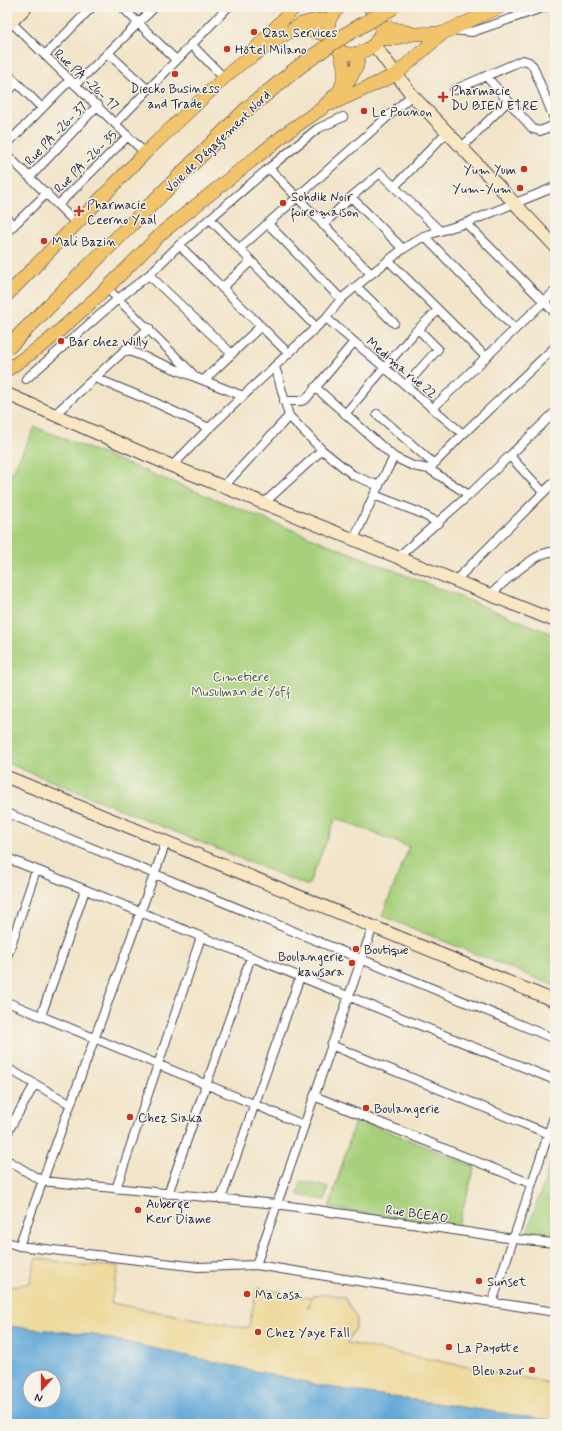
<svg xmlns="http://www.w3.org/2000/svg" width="562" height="1431" font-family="Mynerve,sans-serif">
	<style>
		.green { fill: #a7d07b; stroke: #64795b }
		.sand { fill: #eeda9e; stroke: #887e6c }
		.water { fill: #63a9d9; stroke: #42668a; fill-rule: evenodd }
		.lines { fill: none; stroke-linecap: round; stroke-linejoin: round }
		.street-casing { stroke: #413f50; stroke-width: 10 }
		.secondary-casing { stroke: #413f50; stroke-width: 14 }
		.primary-casing { stroke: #413f50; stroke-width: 14 }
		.street { stroke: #fff; stroke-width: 8 }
		.secondary { stroke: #f9e7c3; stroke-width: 12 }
		.primary { stroke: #f1c36a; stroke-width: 13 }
		.highway-bridge-casing { stroke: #413f50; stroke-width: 16; stroke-linecap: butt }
		.highway-bridge { stroke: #f1c36a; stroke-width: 15 }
		.poi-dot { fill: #c8321e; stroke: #f7f3e8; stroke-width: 1.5 }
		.labels { text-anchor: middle; stroke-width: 3; stroke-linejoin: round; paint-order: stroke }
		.poi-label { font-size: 13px; fill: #22223b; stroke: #f7f3e8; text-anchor: start }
		.street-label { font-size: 13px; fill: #22223b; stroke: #f7f3e8 }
		.park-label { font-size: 13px; fill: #4a564e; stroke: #f7f3e8 }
	</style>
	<rect width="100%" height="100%" fill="#f7f3e8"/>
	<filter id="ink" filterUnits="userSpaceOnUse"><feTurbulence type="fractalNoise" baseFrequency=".025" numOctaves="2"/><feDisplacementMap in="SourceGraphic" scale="8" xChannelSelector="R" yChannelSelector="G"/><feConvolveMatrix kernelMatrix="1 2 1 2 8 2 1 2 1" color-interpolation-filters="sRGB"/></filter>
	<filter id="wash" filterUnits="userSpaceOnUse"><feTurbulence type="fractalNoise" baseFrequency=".012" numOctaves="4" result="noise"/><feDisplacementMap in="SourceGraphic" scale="16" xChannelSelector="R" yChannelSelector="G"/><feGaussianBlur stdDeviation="0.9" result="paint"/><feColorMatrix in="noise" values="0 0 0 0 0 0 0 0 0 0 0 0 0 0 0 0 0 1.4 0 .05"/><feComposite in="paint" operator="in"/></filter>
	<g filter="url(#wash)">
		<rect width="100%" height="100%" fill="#f2e4c8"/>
		<path class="green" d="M 35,427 L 555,635 L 555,986 L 382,916 L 409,847 L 336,818 L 308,886 L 7,763 L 7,483 Z
			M 356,1118 L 475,1167 L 457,1229 L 329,1208 Z
			M 555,1150 L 555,1238 L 526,1235 Z
			M 301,1181 L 328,1187 L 325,1200 L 298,1195 Z"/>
		<path class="sand" d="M 36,1258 L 78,1265 L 119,1266 L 111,1303 L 245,1328 L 249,1326 L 257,1288 L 311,1298 L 308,1309 L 312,1296 L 329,1294 L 344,1297 L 357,1319 L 356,1326 L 347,1343 L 555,1384 L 555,1421 L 327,1387 L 93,1335 L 7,1326 L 7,1288 L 30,1283 Z"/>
		<path class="water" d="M 7,1326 L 93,1335 L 327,1387 L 555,1421 L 555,1424 L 7,1424 ZM 30,1377 L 54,1377 L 54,1401 L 30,1401 Z"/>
	</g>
	<g filter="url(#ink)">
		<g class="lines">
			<g class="street-casing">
				<path id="street" d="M 122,7 L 176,60
					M 7,8 L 16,17
					M 11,22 L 145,153
					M 452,30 L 472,32 L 545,7
					M 191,44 L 224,78
					M 108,53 L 148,90
					M 45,55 L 92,7
					M 7,73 L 42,108
					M 486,76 L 533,129 L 540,131 L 555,125
					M 75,85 L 155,7
					M 454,90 L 523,60 L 529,62 L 533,66 L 555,121
					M 7,92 L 17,83
					M 116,123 L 228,7
					M 7,144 L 70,80
					M 461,148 L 507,102
					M 7,155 L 76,223
					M 269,168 L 317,129 L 343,117
					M 30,177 L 98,105
					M 395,186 L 446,133
					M 351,197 L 403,249
					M 59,204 L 128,136
					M 7,219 L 14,225
					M 210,219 L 316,327
					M 466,223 L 555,313
					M 268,224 L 341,299
					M 323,225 L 351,197 L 380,173 L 440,231
					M 7,232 L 47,193
					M 424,236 L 515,329
					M 179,245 L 288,353
					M 239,249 L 412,95
					M 388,260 L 486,357
					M 149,275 L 232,354
					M 357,287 L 394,323
					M 107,288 L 192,373
					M 222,288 L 251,261
					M 326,318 L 463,434
					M 127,350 L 243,396
					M 275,366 L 289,416 L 322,450 L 353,475 L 379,486
					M 95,378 L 154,402 L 209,428
					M 26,379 L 118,299 L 149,275 L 179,245 L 269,168 L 371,274
					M 204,380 L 261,326
					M 406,385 L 438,349 L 418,329
					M 315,387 L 394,457 L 413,466 L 429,469 L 469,495
					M 284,401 L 301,401 L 306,399 L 354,342
					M 433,408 L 555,291
					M 345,414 L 415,332 L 438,310
					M 377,414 L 434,464
					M 54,415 L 149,328
					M 510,456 L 543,492
					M 172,466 L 209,428 L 326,318 L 341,299 L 371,274 L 403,249 L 424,236 L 466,223 L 555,187
					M 429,469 L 463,434 L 555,347
					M 223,487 L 289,416
					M 374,495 L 418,512 L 439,523
					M 264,503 L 322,450
					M 354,539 L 374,495 L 394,457
					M 398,557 L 469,495 L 555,412
					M 456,580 L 555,481
					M 490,595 C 503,583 538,549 555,552
					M 7,813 L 555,1039
					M 7,858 L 555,1080
					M 7,957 L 36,870
					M 7,1002 L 304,1125
					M 41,1016 L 85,890
					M 331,1045 L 549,1134
					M 7,1068 L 70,1104
					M 314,1096 L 532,1184
					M 7,1133 L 35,1084
					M 7,1160 L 42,1181 L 276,1204 L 514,1239 L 555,1243
					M 116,1189 L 201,937
					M 168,1194 L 251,957
					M 221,1199 L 300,977
					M 7,1242 L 19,1246 L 198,1267 L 256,1265 L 555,1312
					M 19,1246 L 166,842
					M 256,1265 L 373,926
					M 492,1303 L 555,1114"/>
			</g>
			<g class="secondary-casing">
				<path id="secondary" d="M 7,26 L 26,7
					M 374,45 L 412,95 L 555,246
					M 7,394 L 172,466 L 555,621
					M 7,777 L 555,1001"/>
			</g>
			<g class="primary-casing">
				<path id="primary" d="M 340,7 C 332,13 327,22 329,31 C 335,80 410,40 369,7
					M 380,25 L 414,34 L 443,33 L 500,7
					M 295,30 L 314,31 L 330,37
					M 377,39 L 391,39 L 414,34
					M 340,50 L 345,72 L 341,87
					M 252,52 L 295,7
					M 331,104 L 395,75 L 443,33
					M 7,295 L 145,153 L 224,78 L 239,65 L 301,24 L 316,20 L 329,21
					M 7,370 L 47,342 L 107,288 L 164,231 L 289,131 L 321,109 L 349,81 L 357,66 L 359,54"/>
			</g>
			<use href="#street" class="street"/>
			<use href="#secondary" class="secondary"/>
			<use href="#primary" class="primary"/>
			<g class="highway-bridge-casing">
				<path id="highway-bridge" d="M 7,348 L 246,110 L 300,66 L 335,41 L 393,7"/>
			</g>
			<use href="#highway-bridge" class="highway-bridge"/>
		</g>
	</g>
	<g class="poi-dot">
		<circle cx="254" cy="32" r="4"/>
		<circle cx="227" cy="49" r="4"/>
		<circle cx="175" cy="74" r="4"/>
		<path d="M441 91h4v4h4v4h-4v4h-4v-4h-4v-4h4z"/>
		<circle cx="364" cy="111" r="4"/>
		<circle cx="524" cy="169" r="4"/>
		<circle cx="520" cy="188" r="4"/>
		<circle cx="283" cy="203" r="4"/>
		<path d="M77 205h4v4h4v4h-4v4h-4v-4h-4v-4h4z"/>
		<circle cx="44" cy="241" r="4"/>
		<circle cx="61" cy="341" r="4"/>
		<circle cx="356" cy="949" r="4"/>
		<circle cx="352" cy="963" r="4"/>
		<circle cx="366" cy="1108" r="4"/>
		<circle cx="130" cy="1117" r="4"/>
		<circle cx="138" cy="1210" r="4"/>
		<circle cx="479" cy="1281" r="4"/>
		<circle cx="247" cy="1294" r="4"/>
		<circle cx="258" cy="1332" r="4"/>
		<circle cx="449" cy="1347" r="4"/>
		<circle cx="532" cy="1370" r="4"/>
	</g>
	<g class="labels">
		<g class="poi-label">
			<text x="262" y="37">Qash Services</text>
			<text x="235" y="54">Hôtel Milano</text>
			<text x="175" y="93" text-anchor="middle">Diecko Business<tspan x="175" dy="15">and Trade</tspan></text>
			<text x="451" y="95">Pharmacie<tspan x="451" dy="15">DU BIEN ETRE</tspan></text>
			<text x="372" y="116">Le Pounon</text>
			<text x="516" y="174" text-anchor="end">Yum Yum</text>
			<text x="512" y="193" text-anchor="end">Yum-Yum</text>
			<text x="291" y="201">Sohdik Noir<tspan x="291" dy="15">foire maison</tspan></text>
			<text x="87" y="209">Pharmacie<tspan x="87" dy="15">Ceerno Yaal</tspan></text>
			<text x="52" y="246">Mali Bazin</text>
			<text x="69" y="346">Bar chez Willy</text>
			<text x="364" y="954">Boutique</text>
			<text x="344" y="961" text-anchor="end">Boulangerie<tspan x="344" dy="15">kawsara</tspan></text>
			<text x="374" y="1113">Boulangerie</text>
			<text x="138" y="1122">Chez Siaka</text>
			<text x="146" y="1208">Auberge<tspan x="146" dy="15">Keur Diame</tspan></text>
			<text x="487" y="1286">Sunset</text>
			<text x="255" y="1299">Ma casa</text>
			<text x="266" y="1337">Chez Yaye Fall</text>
			<text x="457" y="1352">La Payotte</text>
			<text x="524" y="1375" text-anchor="end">Bleu azur</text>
		</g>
		<g class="street-label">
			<text transform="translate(87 79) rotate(43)" y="5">Rue PA -26- 17</text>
			<text transform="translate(55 133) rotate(-46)" y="5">Rue PA -26- 37</text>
			<text transform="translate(217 141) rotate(-44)" y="5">Voie de Dégagement Nord</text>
			<text transform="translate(85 161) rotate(-45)" y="5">Rue PA -26- 35</text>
			<text transform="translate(402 367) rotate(40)" y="5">Medima rue 22</text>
			<text transform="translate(417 1213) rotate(8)" y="5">Rue BCEAO</text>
		</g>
		<g class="park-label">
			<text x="241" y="681">Cimetiere<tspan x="241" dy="15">Musulman de Yoff</tspan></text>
		</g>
	</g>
	<rect width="562" height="1431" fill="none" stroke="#f7f3e8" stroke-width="24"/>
	<g transform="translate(42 1389) rotate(201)"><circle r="19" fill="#f7f3e8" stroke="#a29fa3"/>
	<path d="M0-3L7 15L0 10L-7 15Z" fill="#c8321e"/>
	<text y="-6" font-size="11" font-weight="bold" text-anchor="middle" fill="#22223b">N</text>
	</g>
</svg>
